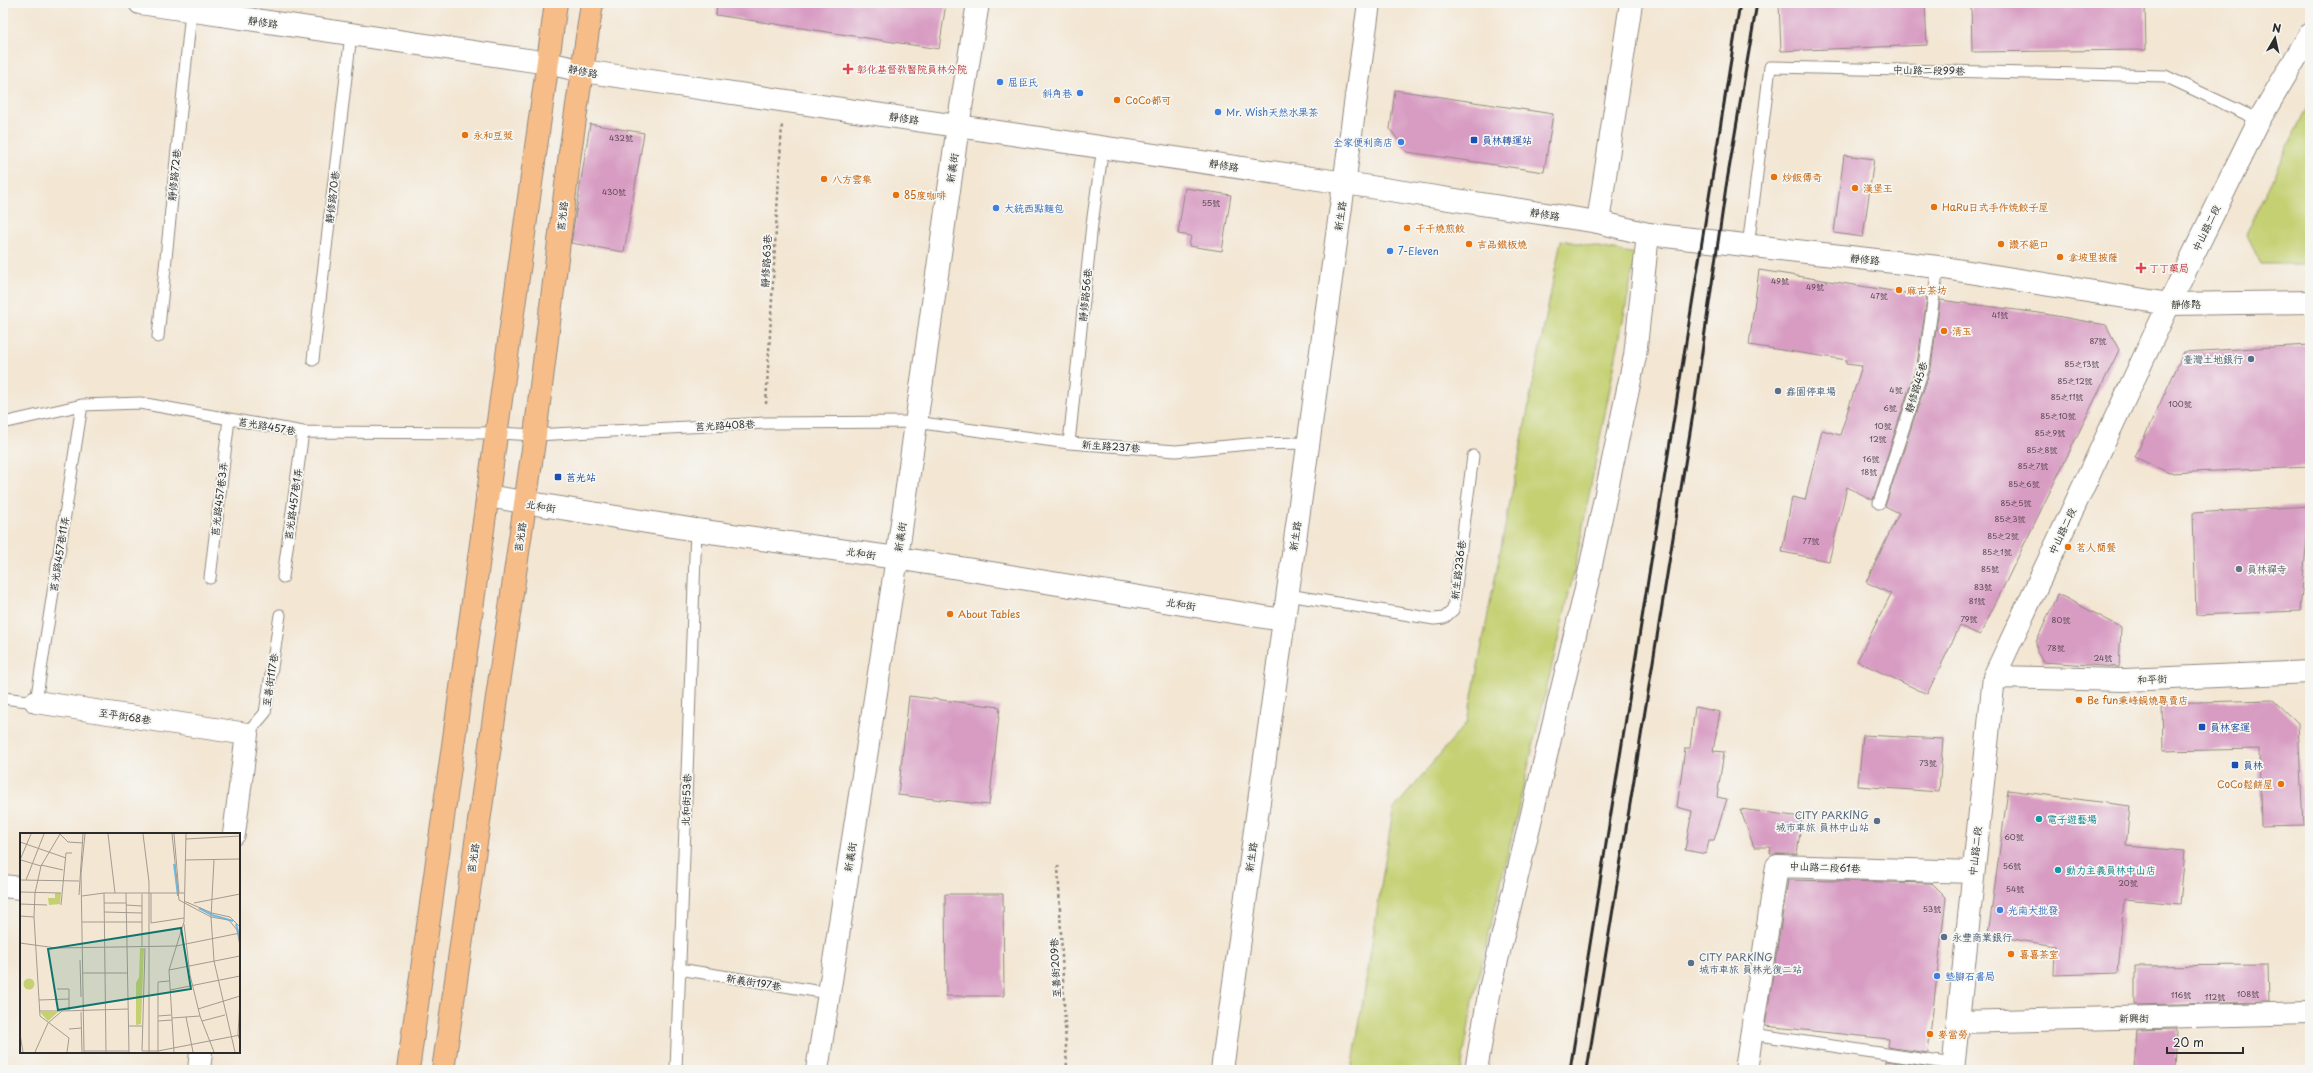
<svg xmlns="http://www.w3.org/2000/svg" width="2313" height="1073" font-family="'Playpen Sans','LXGW WenKai TC',sans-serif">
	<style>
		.green { fill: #c4d072; stroke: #787e4e }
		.building { fill: #d89cc3 }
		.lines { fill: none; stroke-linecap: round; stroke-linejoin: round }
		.service-casing { stroke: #8f887f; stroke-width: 13 }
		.minor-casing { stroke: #8f887f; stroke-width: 24 }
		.tertiary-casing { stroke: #8f887f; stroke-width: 24 }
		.primary-casing { stroke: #8f887f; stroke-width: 24 }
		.path { stroke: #8f887f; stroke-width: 2.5; stroke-dasharray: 3 3; stroke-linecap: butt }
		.service { stroke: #fff; stroke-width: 11 }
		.minor { stroke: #fff; stroke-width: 22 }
		.tertiary { stroke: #fff; stroke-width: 22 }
		.primary { stroke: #f7bd88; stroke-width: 22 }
		.rail { stroke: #2b2b2b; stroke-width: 3 }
		.health-dot { fill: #e0444e; stroke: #f6f6f2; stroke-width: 1.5 }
		.shop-dot { fill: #3f7fe0; stroke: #f6f6f2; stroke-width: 1.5 }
		.food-dot { fill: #e8710a; stroke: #f6f6f2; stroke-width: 1.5 }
		.transit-dot { fill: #1a4fb4; stroke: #f6f6f2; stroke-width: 1.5 }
		.service-dot { fill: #5c6f8a; stroke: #f6f6f2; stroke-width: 1.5 }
		.worship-dot { fill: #6b7280; stroke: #f6f6f2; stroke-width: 1.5 }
		.culture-dot { fill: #0f9aa8; stroke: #f6f6f2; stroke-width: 1.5 }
		.labels { text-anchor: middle; stroke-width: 3.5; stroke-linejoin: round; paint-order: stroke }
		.number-label { font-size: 8px; fill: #564751 }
		.street-label { font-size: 10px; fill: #2b2b2b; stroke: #f6f6f2 }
		.health-label { font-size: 10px; fill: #be3a42; stroke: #f6f6f2; text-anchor: start }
		.shop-label { font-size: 10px; fill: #366cbe; stroke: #f6f6f2; text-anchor: start }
		.food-label { font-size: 10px; fill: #c56008; stroke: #f6f6f2; text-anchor: start }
		.transit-label { font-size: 10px; fill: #164399; stroke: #f6f6f2; text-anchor: start }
		.service-label { font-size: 10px; fill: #4e5e75; stroke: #f6f6f2; text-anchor: start }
		.worship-label { font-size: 10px; fill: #5b616d; stroke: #f6f6f2; text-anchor: start }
		.culture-label { font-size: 10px; fill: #0d838f; stroke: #f6f6f2; text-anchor: start }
		.inset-river { fill: none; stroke: #6dbce7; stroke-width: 2 }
		.inset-road { fill: none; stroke: #a39b90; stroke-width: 1 }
		.view { fill: #0f766e; fill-opacity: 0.15; stroke: #0f766e; stroke-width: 2 }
		.inset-edge { fill: none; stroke: #2b2b2b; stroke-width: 2 }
	</style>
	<rect width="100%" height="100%" fill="#f6f6f2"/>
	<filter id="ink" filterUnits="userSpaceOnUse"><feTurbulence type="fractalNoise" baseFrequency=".025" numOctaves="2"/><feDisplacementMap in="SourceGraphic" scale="8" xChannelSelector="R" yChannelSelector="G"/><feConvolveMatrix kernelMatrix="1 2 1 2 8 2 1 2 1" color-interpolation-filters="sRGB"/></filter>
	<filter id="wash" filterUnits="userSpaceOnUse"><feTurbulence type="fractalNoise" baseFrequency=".012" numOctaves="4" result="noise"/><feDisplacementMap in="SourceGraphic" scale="16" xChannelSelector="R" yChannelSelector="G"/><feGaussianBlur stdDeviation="0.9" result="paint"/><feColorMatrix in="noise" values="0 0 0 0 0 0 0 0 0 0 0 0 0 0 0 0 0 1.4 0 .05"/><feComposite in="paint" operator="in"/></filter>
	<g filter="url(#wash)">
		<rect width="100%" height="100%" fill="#f3e6d3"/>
		<path class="green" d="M 2310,100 L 2310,264 L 2261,264 L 2246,234 Z
			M 1561,240 L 1636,254 L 1574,572 L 1473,1001 L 1461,1070 L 1352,1070 L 1393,810 L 1467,722 Z"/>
		<g id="blocks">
			<path class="building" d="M 717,3 L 946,3 L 939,49 L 716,15 Z
				M 1779,3 L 1925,3 L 1927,45 L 1781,51 Z
				M 1971,3 L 2145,3 L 2146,50 L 1972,52 Z
				M 1395,90 L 1553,114 L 1544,172 L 1407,152 L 1390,129 Z
				M 590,124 L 644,133 L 624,252 L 571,243 Z
				M 1844,155 L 1874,159 L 1863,237 L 1834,233 Z
				M 1185,188 L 1231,195 L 1222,251 L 1189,246 L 1191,236 L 1178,234 Z
				M 1759,270 L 1924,296 L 1927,298 L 1917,364 L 1873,500 L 1847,487 L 1829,561 L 1782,552 L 1792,497 L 1805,500 L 1822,430 L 1840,435 L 1862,366 L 1846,364 L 1847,360 L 1749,345 Z
				M 1940,300 L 2039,313 L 2106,325 L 2119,350 L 1980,635 L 1960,626 L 1927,694 L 1857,661 L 1891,594 L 1866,582 L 1899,513 L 1885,506 L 1931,368 Z
				M 2310,345 L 2310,467 L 2169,473 L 2135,457 L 2184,352 Z
				M 2310,506 L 2300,611 L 2196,615 L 2193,513 Z
				M 2058,594 L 2121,627 L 2119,667 L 2043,662 L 2037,652 L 2036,642 Z
				M 909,696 L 1000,707 L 989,805 L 898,795 Z
				M 2273,700 L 2298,724 L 2303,825 L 2261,826 L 2259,749 L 2163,751 L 2162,703 Z
				M 1695,707 L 1720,712 L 1713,751 L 1724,752 L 1717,797 L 1727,799 L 1714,840 L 1709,840 L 1706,854 L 1685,850 L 1692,811 L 1677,807 L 1685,748 L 1690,748 Z
				M 1863,735 L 1943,739 L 1939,792 L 1858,786 Z
				M 2008,790 L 2130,806 L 2126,846 L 2185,851 L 2180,904 L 2124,899 L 2118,973 L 2054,975 L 2055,946 L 1988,935 Z
				M 1740,809 L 1802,817 L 1797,854 L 1770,854 L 1771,847 L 1754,847 Z
				M 1788,880 L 1931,883 L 1946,898 L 1928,1053 L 1888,1047 L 1889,1039 L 1765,1026 Z
				M 945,894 L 1003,894 L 1004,996 L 946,996 Z
				M 2268,965 L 2269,1002 L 2135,1005 L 2135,966 Z
				M 2177,1029 L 2175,1070 L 2134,1070 L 2137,1030 Z
				M 1886,1061 L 1926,1067 L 1926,1070 L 1886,1070 Z"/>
		</g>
	</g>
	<g filter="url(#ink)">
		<use href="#blocks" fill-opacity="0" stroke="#8f887f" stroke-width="1"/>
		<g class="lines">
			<g class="service-casing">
				<path id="service" d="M 1748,247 L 1770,67 L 2165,76 L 2259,120
					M 158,337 L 191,12
					M 313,360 L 351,34
					M 3,423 L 82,405 L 140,403 L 303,432 L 497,433 L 535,435 L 765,423 L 915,422 L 1069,443 L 1176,451 L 1249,444 L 1308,443
					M 1069,443 L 1092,224 L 1103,147
					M 1879,503 L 1924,366 L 1938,267
					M 283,577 L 303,432
					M 210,578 L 229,419
					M 1288,595 L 1434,619 L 1444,618 L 1453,610 L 1473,456
					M 3,698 L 36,702 L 82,405
					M 247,734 L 265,713 L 280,615
					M 679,969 L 828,993
					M 1752,1034 L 1953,1064
					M 676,1070 L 696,530"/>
			</g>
			<g class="minor-casing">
				<path id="minor" d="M 1598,222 L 1631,3
					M 487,496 L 696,530 L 897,558 L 1283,620
					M 1994,677 L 2125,680 L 2310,672
					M 36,702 L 247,734 L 234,834
					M 3,886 L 21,888
					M 1958,1022 L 2310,1013
					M 199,1070 L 201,1052
					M 817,1070 L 897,558 L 958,126 L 978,3
					M 1222,1070 L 1369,3
					M 1476,1070 L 1490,989 L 1585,593 L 1635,356 L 1648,234
					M 1746,1070 L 1777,866 L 1973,872
					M 1953,1070 L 1994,677 L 2169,304 L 2259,120 L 2310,34"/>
			</g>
			<g class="tertiary-casing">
				<path id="tertiary" d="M 140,3 L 548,63 L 583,71 L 1345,183 L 1598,222 L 1648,234 L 1938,267 L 2169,304 L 2310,302"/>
			</g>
			<g class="primary-casing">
				<path id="primary" d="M 408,1070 L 556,3
					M 443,1070 L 535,435 L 570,153 L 592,3"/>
			</g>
			<path class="path" d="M 766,404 L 782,124
				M 1058,865 L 1067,1070"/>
			<use href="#service" class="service"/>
			<use href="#minor" class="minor"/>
			<use href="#tertiary" class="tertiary"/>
			<use href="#primary" class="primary"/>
			<path class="rail" d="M 1570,1070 L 1740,3
				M 1587,1070 L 1693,414 L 1726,187 L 1757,3"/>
		</g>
	</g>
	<g class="health-dot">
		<path d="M846 63h4v4h4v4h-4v4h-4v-4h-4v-4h4z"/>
		<path d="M2139 262h4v4h4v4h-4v4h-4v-4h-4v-4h4z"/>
	</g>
	<g class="shop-dot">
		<circle cx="1000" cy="82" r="4"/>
		<circle cx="1080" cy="93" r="4"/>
		<circle cx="1218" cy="112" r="4"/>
		<circle cx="1401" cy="142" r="4"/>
		<circle cx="996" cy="208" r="4"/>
		<circle cx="1390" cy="251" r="4"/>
		<circle cx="2000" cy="910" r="4"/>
		<circle cx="1937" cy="976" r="4"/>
	</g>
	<g class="food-dot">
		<circle cx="1117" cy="100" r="4"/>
		<circle cx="465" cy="135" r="4"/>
		<circle cx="1774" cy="177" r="4"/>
		<circle cx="824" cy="179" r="4"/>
		<circle cx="1855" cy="188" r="4"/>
		<circle cx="896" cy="195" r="4"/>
		<circle cx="1934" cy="207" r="4"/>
		<circle cx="1407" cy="228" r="4"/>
		<circle cx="1469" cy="244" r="4"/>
		<circle cx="2001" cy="244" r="4"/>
		<circle cx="2060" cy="257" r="4"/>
		<circle cx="1899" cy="290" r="4"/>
		<circle cx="1944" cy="331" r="4"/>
		<circle cx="2068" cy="547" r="4"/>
		<circle cx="950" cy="614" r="4"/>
		<circle cx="2079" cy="700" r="4"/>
		<circle cx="2281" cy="784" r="4"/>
		<circle cx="2011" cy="954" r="4"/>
		<circle cx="1930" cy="1034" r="4"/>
	</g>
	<g class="transit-dot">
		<rect x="1470" y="136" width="8" height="8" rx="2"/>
		<rect x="554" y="473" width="8" height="8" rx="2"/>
		<rect x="2198" y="723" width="8" height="8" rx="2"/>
		<rect x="2231" y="761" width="8" height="8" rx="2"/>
	</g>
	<g class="service-dot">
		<circle cx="2251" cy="359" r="4"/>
		<circle cx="1778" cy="391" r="4"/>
		<circle cx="1877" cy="821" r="4"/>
		<circle cx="1944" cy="937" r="4"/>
		<circle cx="1691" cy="963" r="4"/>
	</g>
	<circle class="worship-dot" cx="2239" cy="569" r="4"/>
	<g class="culture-dot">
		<circle cx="2039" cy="819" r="4"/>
		<circle cx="2058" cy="870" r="4"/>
	</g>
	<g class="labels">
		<g class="number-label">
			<text x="621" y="141">432號</text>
			<text x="614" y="195">430號</text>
			<text x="1211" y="206">55號</text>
			<text x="1780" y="284">49號</text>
			<text x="1815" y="290">49號</text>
			<text x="1879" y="299">47號</text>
			<text x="2000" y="318">41號</text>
			<text x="2098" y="344">87號</text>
			<text x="2082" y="367">85之13號</text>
			<text x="2075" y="384">85之12號</text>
			<text x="1896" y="393">4號</text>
			<text x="2067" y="400">85之11號</text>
			<text x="2180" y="407">100號</text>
			<text x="1890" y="411">6號</text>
			<text x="2058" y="419">85之10號</text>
			<text x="1883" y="429">10號</text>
			<text x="2050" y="436">85之9號</text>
			<text x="1878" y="442">12號</text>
			<text x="2042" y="453">85之8號</text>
			<text x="1871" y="462">16號</text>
			<text x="2033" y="469">85之7號</text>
			<text x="1869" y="475">18號</text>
			<text x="2024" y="487">85之6號</text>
			<text x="2016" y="506">85之5號</text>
			<text x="2010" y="522">85之3號</text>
			<text x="2003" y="539">85之2號</text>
			<text x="1811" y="544">77號</text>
			<text x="1997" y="555">85之1號</text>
			<text x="1990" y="572">85號</text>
			<text x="1983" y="590">83號</text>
			<text x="1977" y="604">81號</text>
			<text x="1969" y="622">79號</text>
			<text x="2061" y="623">80號</text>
			<text x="2056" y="651">78號</text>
			<text x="2103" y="661">24號</text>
			<text x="1928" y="766">73號</text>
			<text x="2014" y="840">60號</text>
			<text x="2012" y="869">56號</text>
			<text x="2128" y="886">20號</text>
			<text x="2015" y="892">54號</text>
			<text x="1932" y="912">53號</text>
			<text x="2248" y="997">108號</text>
			<text x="2181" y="998">116號</text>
			<text x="2215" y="1000">112號</text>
		</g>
		<g class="street-label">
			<text transform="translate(263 22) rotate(8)" y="4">靜修路</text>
			<text transform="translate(1929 70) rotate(1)" y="4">中山路二段99巷</text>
			<text transform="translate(583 71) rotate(11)" y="4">靜修路</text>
			<text transform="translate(904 118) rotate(8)" y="4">靜修路</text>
			<text transform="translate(1224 165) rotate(9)" y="4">靜修路</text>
			<text transform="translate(952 168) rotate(-82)" y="4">新義街</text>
			<text transform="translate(174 175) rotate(-84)" y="4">靜修路72巷</text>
			<text transform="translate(332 197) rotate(-83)" y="4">靜修路70巷</text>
			<text transform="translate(1545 214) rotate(9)" y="4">靜修路</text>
			<text transform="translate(562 216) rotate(-83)" y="4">莒光路</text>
			<text transform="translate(1340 216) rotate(-82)" y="4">新生路</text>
			<text transform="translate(2206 228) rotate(-64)" y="4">中山路二段</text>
			<text transform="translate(1865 259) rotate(6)" y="4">靜修路</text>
			<text transform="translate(766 261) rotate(-87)" y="4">靜修路63巷</text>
			<text transform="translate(1085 295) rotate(-84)" y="4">靜修路56巷</text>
			<text x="2186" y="308">靜修路</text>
			<text transform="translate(1916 387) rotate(-73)" y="4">靜修路45巷</text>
			<text transform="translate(725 425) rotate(-3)" y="4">莒光路408巷</text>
			<text transform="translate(267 426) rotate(10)" y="4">莒光路457巷</text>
			<text transform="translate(1111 446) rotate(4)" y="4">新生路237巷</text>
			<text transform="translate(219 499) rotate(-83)" y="4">莒光路457巷3弄</text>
			<text transform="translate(293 504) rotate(-82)" y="4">莒光路457巷1弄</text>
			<text transform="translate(541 506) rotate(9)" y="4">北和街</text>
			<text transform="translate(2062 531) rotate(-65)" y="4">中山路二段</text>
			<text transform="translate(1295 536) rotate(-82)" y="4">新生路</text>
			<text transform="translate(520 537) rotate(-82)" y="4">莒光路</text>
			<text transform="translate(900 537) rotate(-82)" y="4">新義街</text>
			<text transform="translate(861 553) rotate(8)" y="4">北和街</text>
			<text transform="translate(59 554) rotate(-81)" y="4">莒光路457巷11弄</text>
			<text transform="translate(1458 570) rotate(-83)" y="4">新生路236巷</text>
			<text transform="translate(1181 604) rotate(9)" y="4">北和街</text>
			<text transform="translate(2152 679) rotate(-2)" y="4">和平街</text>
			<text transform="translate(270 680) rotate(-81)" y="4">至善街117巷</text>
			<text transform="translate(125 716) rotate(9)" y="4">至平街68巷</text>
			<text transform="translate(686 800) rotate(-88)" y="4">北和街53巷</text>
			<text transform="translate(1975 851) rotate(-84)" y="4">中山路二段</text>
			<text transform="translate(850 857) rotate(-81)" y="4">新義街</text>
			<text transform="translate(1251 857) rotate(-82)" y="4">新生路</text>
			<text transform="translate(473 858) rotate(-82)" y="4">莒光路</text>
			<text transform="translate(1825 867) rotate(2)" y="4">中山路二段61巷</text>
			<text transform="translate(1055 968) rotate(-93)" y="4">至善街209巷</text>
			<text transform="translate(754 982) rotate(9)" y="4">新義街197巷</text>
			<text transform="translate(2134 1018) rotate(-1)" y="4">新興街</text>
		</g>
		<g class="health-label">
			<text x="857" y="73">彰化基督教醫院員林分院</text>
			<text x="2149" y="272">丁丁藥局</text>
		</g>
		<g class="shop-label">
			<text x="1008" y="86">屈臣氏</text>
			<text x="1072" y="97" text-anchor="end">斜角巷</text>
			<text x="1226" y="116">Mr. Wish天然水果茶</text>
			<text x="1393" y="146" text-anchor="end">全家便利商店</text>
			<text x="1004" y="212">大統西點麵包</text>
			<text x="1398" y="255">7-Eleven</text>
			<text x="2008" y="914">光南大批發</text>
			<text x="1945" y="980">墊腳石書局</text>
		</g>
		<g class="food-label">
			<text x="1125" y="104">CoCo都可</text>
			<text x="473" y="139">永和豆漿</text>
			<text x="1782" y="181">炒飯傳奇</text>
			<text x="832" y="183">八方雲集</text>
			<text x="1863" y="192">漢堡王</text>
			<text x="904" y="199">85度咖啡</text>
			<text x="1942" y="211">HaRu日式手作焼餃子屋</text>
			<text x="1415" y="232">千千燒煎餃</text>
			<text x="1477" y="248">吉品鐵板燒</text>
			<text x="2009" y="248">讚不絕口</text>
			<text x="2068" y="261">拿坡里披薩</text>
			<text x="1907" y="294">麻古茶坊</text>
			<text x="1952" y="335">清玉</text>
			<text x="2076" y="551">茗人簡餐</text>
			<text x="958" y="618">About Tables</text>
			<text x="2087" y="704">Be fun秉峰鍋燒專賣店</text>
			<text x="2273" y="788" text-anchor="end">CoCo鬆餅屋</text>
			<text x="2019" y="958">喜喜茶室</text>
			<text x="1938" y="1038">麥當勞</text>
		</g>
		<g class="transit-label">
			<text x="1482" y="144">員林轉運站</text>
			<text x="566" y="481">莒光站</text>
			<text x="2210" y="731">員林客運</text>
			<text x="2243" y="769">員林</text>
		</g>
		<g class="service-label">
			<text x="2243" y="363" text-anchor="end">臺灣土地銀行</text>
			<text x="1786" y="395">鑫園停車場</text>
			<text x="1869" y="819" text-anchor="end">CITY PARKING<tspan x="1869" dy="12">城市車旅 員林中山站</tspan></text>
			<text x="1952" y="941">永豐商業銀行</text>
			<text x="1699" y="961">CITY PARKING<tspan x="1699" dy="12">城市車旅 員林光復二站</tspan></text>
		</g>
		<g class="worship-label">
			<text x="2247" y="573">員林禪寺</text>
		</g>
		<g class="culture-label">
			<text x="2047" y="823">電子遊藝場</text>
			<text x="2066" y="874">動力主義員林中山店</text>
		</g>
	</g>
	<g transform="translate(20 833)">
		<rect width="220" height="220" fill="#f3e6d3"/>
		<path d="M 35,60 L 41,60 L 40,71 L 29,72 L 28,65 L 35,65 ZM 120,115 L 124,115 L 121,191 L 116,192 L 116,150 L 119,144 ZM3.5 151a5.5 5.5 0 1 1 11 0a5.5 5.5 0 1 1-11 0ZM 20,179 L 38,179 L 28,188 Z" fill="#c4d072"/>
		<path class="inset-river" d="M 154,31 L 158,63M 179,75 L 192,82 L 213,88M 216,91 L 220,106"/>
		<path class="inset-road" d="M 40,1 L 21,33 L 15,60 L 14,84 L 20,183 L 49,205 L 47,219M 40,1 L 48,9 L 63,10M 88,1 L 95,60M 123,1 L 129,49 L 129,219M 152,1 L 159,67 L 191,84 L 209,87 L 217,97 L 220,113M 154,1 L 159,60M 220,1 L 220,17M 166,6 L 220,3M 0,9 L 46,25M 0,27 L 11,1M 1,27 L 21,33M 165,27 L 220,26M 194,27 L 191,84 L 194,128 L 215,219M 21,32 L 43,37M 0,47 L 59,48M 6,47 L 24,1M 0,59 L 41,60M 84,60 L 86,219M 106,60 L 109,219M 131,60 L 131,90 L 164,85M 59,62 L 63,1M 62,63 L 84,60 L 164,60M 164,68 L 192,80 L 210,84 L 220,94M 84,70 L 106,70M 174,70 L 220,61M 0,71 L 27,72M 41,72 L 46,20 L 52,20M 106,72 L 122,73M 84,79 L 122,80M 0,83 L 14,84M 62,89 L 122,89M 164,91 L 170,142 L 180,183 L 194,219M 0,110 L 36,115 L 156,113 L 220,100M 122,114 L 122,61M 125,115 L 122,218 L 138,218 L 220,202M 60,127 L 61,164M 149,137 L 220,123M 63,140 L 107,140M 37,156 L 49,156 L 49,177M 150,157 L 220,143M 19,167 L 49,166M 220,167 L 218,202 L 220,208M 178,176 L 220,163M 19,178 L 40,178M 61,179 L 62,219M 138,183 L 151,182M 166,184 L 173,219M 152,185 L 180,183M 138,188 L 152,187M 182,188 L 205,182M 108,193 L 122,193M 49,196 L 62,195M 0,201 L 3,219M 64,218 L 109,218M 15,219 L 28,190 L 42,178 L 108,176M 64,219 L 61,41 L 65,1M 138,219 L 138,149 L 149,148M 154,219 L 149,137 L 164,89 L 166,1"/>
		<path class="view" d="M 161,95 L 171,156 L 38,177 L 28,116 Z"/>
		<rect width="220" height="220" class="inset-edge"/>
	</g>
	<rect width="2313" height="1073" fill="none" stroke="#f6f6f2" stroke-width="16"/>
	<g transform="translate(2275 38) rotate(9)" stroke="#f6f6f2" stroke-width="3" paint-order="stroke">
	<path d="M0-3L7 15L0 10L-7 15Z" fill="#2b2b2b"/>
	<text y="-6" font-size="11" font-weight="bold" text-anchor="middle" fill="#2b2b2b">N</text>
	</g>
	<path d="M2167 1047v6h76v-6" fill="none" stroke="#2b2b2b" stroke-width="2"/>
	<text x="2173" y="1047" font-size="12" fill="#2b2b2b" stroke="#f6f6f2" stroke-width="3" paint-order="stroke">20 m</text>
</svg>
